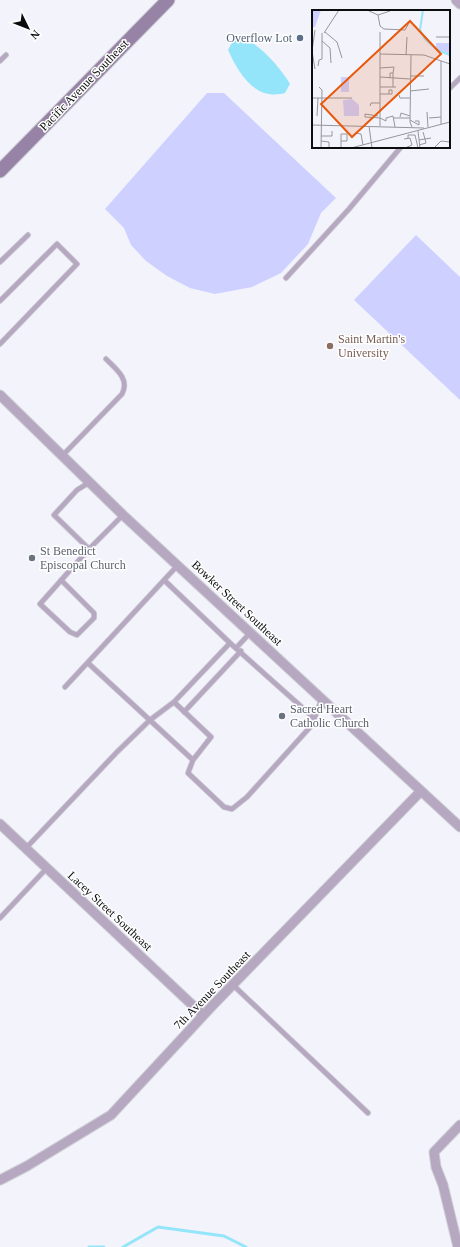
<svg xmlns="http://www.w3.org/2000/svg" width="460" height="1247" font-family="Georgia,serif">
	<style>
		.green { fill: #ced1ff }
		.water { fill: #95e5fa }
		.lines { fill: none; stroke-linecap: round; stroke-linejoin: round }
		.stream { stroke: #95e5fa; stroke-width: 3 }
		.lane-casing { stroke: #ceced5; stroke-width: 6 }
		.street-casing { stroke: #ceced5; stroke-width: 11 }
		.secondary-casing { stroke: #ceced5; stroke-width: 15 }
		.lane { stroke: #b5a8c0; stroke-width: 4.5 }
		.street { stroke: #b5a8c0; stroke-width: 9 }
		.secondary { stroke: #9683a6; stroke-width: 13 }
		.service-dot { fill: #5c6f8a; stroke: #fff; stroke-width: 1.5 }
		.education-dot { fill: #8d6e63; stroke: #fff; stroke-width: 1.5 }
		.worship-dot { fill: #6b7280; stroke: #fff; stroke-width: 1.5 }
		.labels { text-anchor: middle; stroke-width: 3; stroke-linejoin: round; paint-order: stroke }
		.service-label { font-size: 12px; fill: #4e5e75; stroke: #fff; text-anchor: end }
		.street-label { font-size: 12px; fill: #0b0c0e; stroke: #fff }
		.education-label { font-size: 12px; fill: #785e54; stroke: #fff; text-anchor: start }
		.worship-label { font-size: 12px; fill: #5b616d; stroke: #fff; text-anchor: start }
		.inset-river { fill: none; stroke: #95e5fa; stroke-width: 2 }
		.inset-road { fill: none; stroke: #96979c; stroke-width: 1 }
		.view { fill: #e8590c; fill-opacity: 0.15; stroke: #e8590c; stroke-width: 2 }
		.inset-edge { fill: none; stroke: #0b0c0e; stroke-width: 2 }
	</style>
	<rect width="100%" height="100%" fill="#f3f3fb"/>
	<path class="green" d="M 207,93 L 224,93 L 336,198 L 321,213 L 308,244 L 281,273 L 252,287 L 215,294 L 190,288 L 167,276 L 146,261 L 131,245 L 124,228 L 105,209 Z
		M 416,235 L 460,277 L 460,400 L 354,300 Z"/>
	<path class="water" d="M 244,38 C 261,46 280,67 290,84 L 285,93 C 255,101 239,74 228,50 L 234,39 Z"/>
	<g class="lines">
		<path class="stream" d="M 89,1247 L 104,1247
			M 123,1247 L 158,1227 L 224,1236 L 246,1247"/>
		<g class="lane-casing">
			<path id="lane" d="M 0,61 L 6,55
				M 449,89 L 460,78
				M 0,262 L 28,235
				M 286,278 L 349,209 L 401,147
				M 0,301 L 57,244 L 77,264 L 0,344
				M 62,456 L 122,394 C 130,379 116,369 106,359
				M 89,549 L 54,515 L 77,490 L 90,482
				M 61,580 L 94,613 L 94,618 L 77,635 L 70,632 L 40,604 L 89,549 L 123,515
				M 164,580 L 230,643
				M 236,648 L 251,632
				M 88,663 L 193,760 L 211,737 L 174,702
				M 65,687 L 178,565
				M 184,712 L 241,651
				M 193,760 L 188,773 L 224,807 L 232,809 L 247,797 L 312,725 L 322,698
				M 26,848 L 117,752 L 150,720 L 174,702 L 230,643 L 314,718
				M 0,918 L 47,868
				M 233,985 L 368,1113"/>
		</g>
		<g class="street-casing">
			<path id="street" d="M 456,0 L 460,4
				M 0,395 L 123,515 L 460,827
				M 0,824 L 203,1015
				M 0,1180 L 27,1166 L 111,1115 L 213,1005 L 421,791
				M 458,1247 L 443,1185 L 436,1167 L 434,1152 L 460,1125"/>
		</g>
		<g class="secondary-casing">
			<path id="secondary" d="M 0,171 L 168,0"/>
		</g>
		<use href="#lane" class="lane"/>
		<use href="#street" class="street"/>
		<use href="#secondary" class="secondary"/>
	</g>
	<circle class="service-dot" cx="300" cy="38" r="4"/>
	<circle class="education-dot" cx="330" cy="346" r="4"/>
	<g class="worship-dot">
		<circle cx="32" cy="558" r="4"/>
		<circle cx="282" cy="716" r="4"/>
	</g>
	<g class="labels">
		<g class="service-label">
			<text x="292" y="42">Overflow Lot</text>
		</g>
		<g class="street-label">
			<text transform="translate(84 85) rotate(-46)" y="4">Pacific Avenue Southeast</text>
			<text transform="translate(237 603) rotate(43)" y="4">Bowker Street Southeast</text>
			<text transform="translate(110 911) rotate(43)" y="4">Lacey Street Southeast</text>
			<text transform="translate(212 990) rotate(-46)" y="4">7th Avenue Southeast</text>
		</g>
		<g class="education-label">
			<text x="338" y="343">Saint Martin's<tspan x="338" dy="14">University</tspan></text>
		</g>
		<g class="worship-label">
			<text x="40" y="555">St Benedict<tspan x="40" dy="14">Episcopal Church</tspan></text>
			<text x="290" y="713">Sacred Heart<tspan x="290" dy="14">Catholic Church</tspan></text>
		</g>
	</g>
	<g transform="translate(312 10)">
		<rect width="138" height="138" fill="#f3f3fb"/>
		<path d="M 0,0 L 9,0 L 3,17 L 0,17 ZM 124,33 L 138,33 L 138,44 L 124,39 ZM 29,67 L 37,67 L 37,82 L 29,82 ZM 40,89 L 47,95 L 47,106 L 32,106 L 31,90 Z" fill="#ced1ff"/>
		<path class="inset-river" d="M 111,0 L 108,20 L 113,29 L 125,40 L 138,45"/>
		<path class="inset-road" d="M 55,0 L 66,5M 66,5 L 68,16 L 72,19 L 93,20 L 98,11M 66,5 L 78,1M 13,22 L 25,32 L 30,48M 12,23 L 27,0M 124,27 L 138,27M 10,31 L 18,38 L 19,53M 68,44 L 112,45 L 138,54M 94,45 L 95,27M 99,45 L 98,112 L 100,117M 6,56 L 7,50 L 10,49 L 10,23M 68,58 L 82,57 L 81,63M 3,59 L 0,41 L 3,20M 98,66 L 112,66M 68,67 L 98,69M 78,68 L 78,63 L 81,63 L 81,77M 7,77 L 10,80 L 9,138M 68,77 L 84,77M 98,81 L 117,79M 68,84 L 80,84 L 80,80 L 77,80 L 77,84M 87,85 L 88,88 L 98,88M 0,88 L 40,88M 58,96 L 59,93 L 68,93M 115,102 L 116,117M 5,106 L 6,88M 66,106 L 53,104 L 53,107 L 68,108M 88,107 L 89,103 L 98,106M 68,108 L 74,111 L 74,108 L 81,106 L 83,117M 82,108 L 98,108M 117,108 L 129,107M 98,110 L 107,115 L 107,111 L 103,111M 129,114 L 129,51M 0,115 L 112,118M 57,116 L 60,138M 68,116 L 68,22M 106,121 L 108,138M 111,122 L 113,129 L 119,128M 43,123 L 49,124 L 51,135M 9,126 L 20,126 L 20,121M 96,128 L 96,125 L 103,125 L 106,138M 92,129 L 98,128 L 100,135 L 93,138M 107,130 L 113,129 L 114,133 L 107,135M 9,131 L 17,132 L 17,138M 29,138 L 29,124 L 35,124 L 35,131 L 29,131M 39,138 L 138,112M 122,138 L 129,131 L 138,132"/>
		<path class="view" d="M 98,11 L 129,44 L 40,127 L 9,94 Z"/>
		<rect width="138" height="138" class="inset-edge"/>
	</g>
	<g transform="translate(28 28) rotate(133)" stroke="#ffffff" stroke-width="3" paint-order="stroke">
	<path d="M0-3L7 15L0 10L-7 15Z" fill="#0b0c0e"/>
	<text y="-6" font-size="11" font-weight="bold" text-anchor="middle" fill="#0b0c0e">N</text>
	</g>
</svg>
